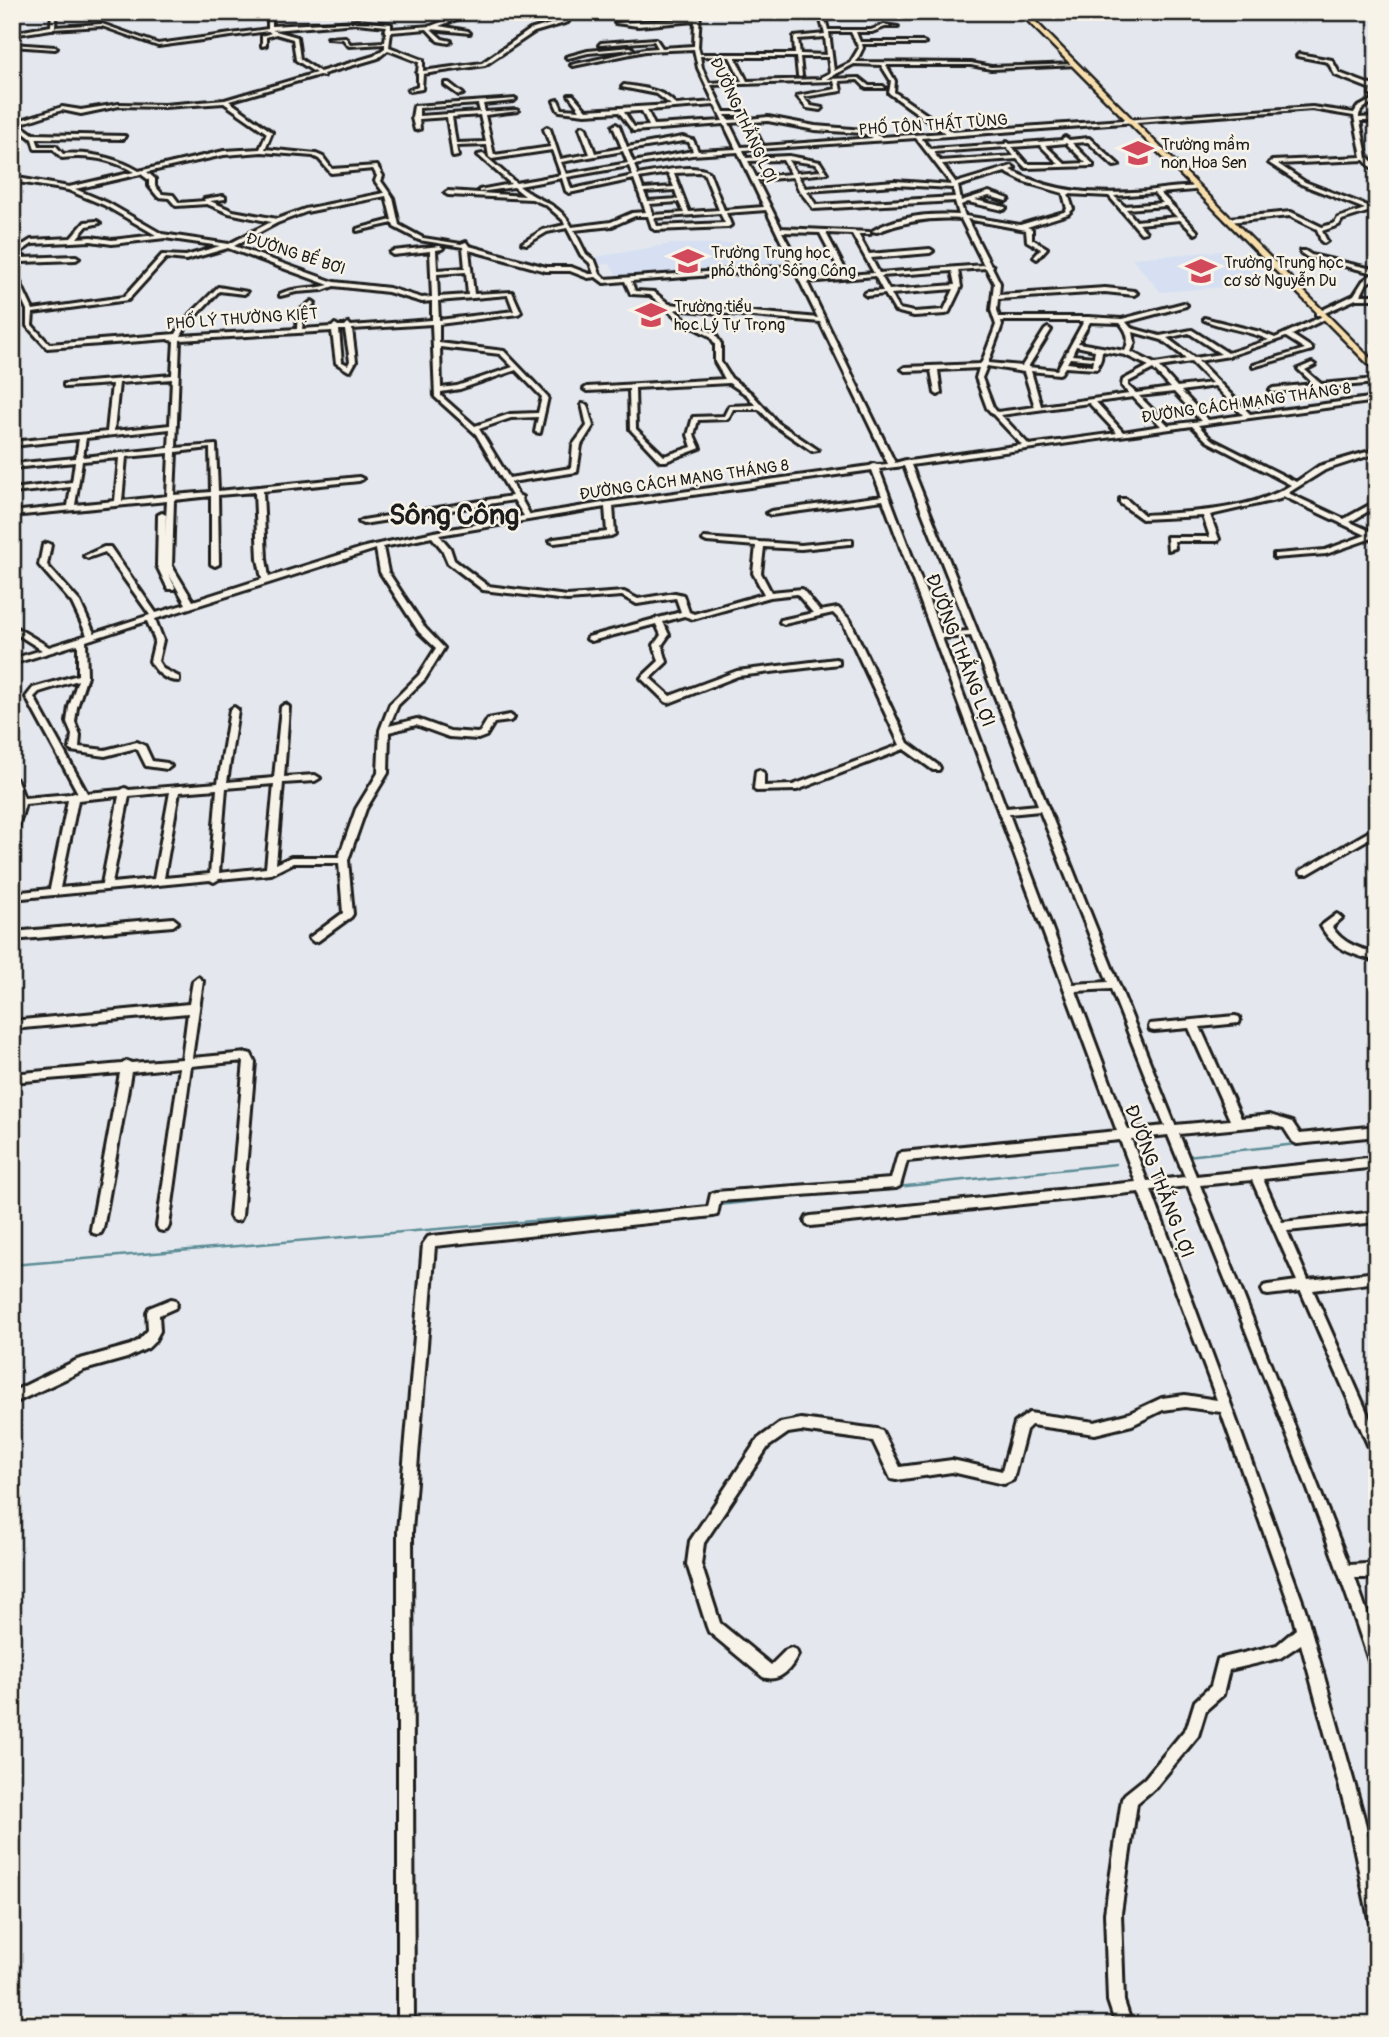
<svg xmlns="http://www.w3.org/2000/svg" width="1389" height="2037" font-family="Pangolin,sans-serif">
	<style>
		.built { fill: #d6e0f2 }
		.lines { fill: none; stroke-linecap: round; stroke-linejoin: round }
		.stream { stroke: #5d8c96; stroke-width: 2.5 }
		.minor-casing { stroke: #1c1c1c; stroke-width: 6 }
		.major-casing { stroke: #1c1c1c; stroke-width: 5 }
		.minor { fill: #f7f3e8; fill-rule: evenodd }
		.major { fill: #f8deab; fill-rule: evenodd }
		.labels { text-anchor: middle; stroke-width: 5; stroke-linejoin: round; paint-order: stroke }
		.far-street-label { font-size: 16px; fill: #1c1c1c; stroke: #f7f3e8 }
		.far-poi-label { font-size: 16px; fill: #1c1c1c; stroke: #f7f3e8; text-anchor: start }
		.street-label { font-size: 19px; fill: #1c1c1c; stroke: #f7f3e8 }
		.far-town-label { font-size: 28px; font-weight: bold; fill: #1c1c1c; stroke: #f7f3e8 }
	</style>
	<rect width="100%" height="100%" fill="#e4e8ee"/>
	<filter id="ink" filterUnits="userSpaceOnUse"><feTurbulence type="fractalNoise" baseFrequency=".0143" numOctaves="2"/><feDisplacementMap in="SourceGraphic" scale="14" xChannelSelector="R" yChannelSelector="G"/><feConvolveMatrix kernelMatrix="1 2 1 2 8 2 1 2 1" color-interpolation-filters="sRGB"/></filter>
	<g filter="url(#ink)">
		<path class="built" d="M 772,243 L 784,268 L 619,280 L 610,264 L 597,265 L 595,257 L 671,244 Z
			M 1231,250 L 1246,265 L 1259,264 L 1265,270 L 1252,272 L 1264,284 L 1161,292 L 1131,258 Z"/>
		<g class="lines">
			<path class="stream" d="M 1187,1156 L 1297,1144
				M 897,1187 L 1116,1164
				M 719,1205 L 848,1191
				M 12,1265 L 709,1206"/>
			<g class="minor-casing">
				<path id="minor" d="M 52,12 L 56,12 L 55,27 L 102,24 L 158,44 L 268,29 L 268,19 L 259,12 L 264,12 L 272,17 L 272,26 L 357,21 L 391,24 L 391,29 L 431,26 L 465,13 L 482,12 L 462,17 L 439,26 L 468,31 L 470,33 L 431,29 L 442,39 L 451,41 L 449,43 L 438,41 L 427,29 L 391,32 L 389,47 L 423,60 L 423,71 L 482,63 L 530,30 L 564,20 L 569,12 L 573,12 L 568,22 L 534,32 L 485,65 L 423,74 L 422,89 L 410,91 L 408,90 L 418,87 L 418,74 L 417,73 L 418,72 L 419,62 L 388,50 L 378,58 L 323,74 L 324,76 L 319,75 L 229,101 L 272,132 L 265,149 L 316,154 L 323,157 L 332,169 L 377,166 L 383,176 L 381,181 L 393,198 L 399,225 L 423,238 L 461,244 L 466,242 L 469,246 L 546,267 L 571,267 L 589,274 L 594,274 L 590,263 L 581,255 L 567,228 L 547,232 L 527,244 L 522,243 L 543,230 L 565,225 L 563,220 L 546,205 L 532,199 L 448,195 L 445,193 L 448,191 L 525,196 L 514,187 L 479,192 L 479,190 L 511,184 L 478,155 L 483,154 L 516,183 L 561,175 L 552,150 L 492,159 L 489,157 L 487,145 L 456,146 L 458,156 L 453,157 L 447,117 L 419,119 L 420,129 L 415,130 L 412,118 L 414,106 L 516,99 L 514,101 L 483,104 L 485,112 L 516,110 L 518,111 L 485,115 L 494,155 L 551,147 L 544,129 L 547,127 L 550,129 L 560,159 L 590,154 L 580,128 L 583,126 L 586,128 L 595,153 L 622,148 L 613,126 L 616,124 L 619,126 L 627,147 L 683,137 L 693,140 L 698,151 L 736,149 L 724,124 L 633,131 L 619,112 L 585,114 L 560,111 L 558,110 L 554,101 L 558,100 L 562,109 L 580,110 L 569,95 L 573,95 L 586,110 L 671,105 L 657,94 L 622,87 L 624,85 C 643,88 663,89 676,105 L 714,102 L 698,68 L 694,49 L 645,51 L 573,66 L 571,65 L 645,49 L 658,48 L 654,41 L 599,45 L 601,43 L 656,39 L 662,48 L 694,46 L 695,21 L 638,26 L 615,23 L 695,19 L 696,12 L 700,12 L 698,47 L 700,54 L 795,54 L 794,37 L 825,34 L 819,14 L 722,12 L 1023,14 L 1025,16 L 824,14 L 828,30 L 871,30 L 884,25 L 898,27 L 885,27 L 872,32 L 856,32 L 860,42 L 923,42 L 925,43 L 923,44 L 862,44 L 863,48 L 856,62 L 971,63 L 991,67 L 1075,64 L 1077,65 L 991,69 L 971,65 L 886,65 L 895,81 L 894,92 L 952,132 L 1312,107 L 1354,113 L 1357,108 L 1377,97 L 1377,100 C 1369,105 1358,109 1359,118 L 1377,117 L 1377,121 L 1360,121 L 1367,156 L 1377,167 L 1377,173 L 1364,160 L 1278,164 L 1305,182 L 1370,207 L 1377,205 L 1377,209 L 1342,220 L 1339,225 L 1322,231 L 1327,241 L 1324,243 L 1321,241 L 1317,229 L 1290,216 L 1229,222 L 1226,220 L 1229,218 L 1291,212 L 1322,227 L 1335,223 L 1338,218 L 1365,209 L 1301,184 L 1269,163 L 1272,161 L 1362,157 L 1354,116 L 1312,109 L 921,138 L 930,149 L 1005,144 L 1007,142 L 1010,144 L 1063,140 L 1062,139 L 1065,137 L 1069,140 L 1089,138 L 1119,165 L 1114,166 L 1088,142 L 1072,143 L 1093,164 L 1093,166 L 1026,168 L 1017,159 L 942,164 L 956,183 L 1012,166 L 1015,168 L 1010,170 C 1055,194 1098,195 1147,191 C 1163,189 1180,186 1196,187 L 1196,189 L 1194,190 L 1160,193 L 1197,231 L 1197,233 L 1195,234 L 1180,220 L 1139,224 L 1146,232 L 1141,233 L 1109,196 L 1068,194 L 1073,209 L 1068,214 L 1027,227 L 1032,229 L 1032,239 L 1047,248 L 1037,259 L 1034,257 L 1041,249 L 1027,241 L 1026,230 L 967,219 L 990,264 L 993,266 L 992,267 L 1000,283 L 999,295 L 1105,288 L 1134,291 L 1137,293 L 1134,295 L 1105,292 L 998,299 L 997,310 L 999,317 L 1088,317 L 1122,319 L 1184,303 L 1187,305 L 1186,306 L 1126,322 L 1131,328 L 1160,336 L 1192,330 L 1228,353 L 1269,340 C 1248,330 1225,329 1204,320 L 1204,318 L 1260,332 L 1275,338 L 1321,317 L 1325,317 L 1325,319 L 1292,335 L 1312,348 L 1312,350 L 1253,367 L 1253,365 L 1305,349 L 1286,337 L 1229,356 L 1198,361 L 1250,414 L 1377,397 L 1377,401 L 1198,425 L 1211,439 L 1296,482 L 1319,466 L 1377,449 L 1377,453 L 1325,470 L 1288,493 L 1344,519 L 1377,501 L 1377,506 L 1350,522 L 1377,534 L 1377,539 L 1372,538 L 1326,554 L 1274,558 L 1274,554 L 1277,554 L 1325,550 L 1366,535 L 1283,496 L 1280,499 L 1210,515 L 1219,539 L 1218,541 L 1174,541 L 1175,548 L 1168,550 L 1167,537 L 1210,537 L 1203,516 L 1142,519 L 1120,503 L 1120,499 L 1126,499 L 1144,515 C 1191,512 1250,511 1291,485 L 1207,441 L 1192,426 L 911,465 L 1175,1125 L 1230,1120 L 1189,1028 L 1154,1031 L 1150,1030 L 1149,1027 L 1150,1024 L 1235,1016 L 1239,1017 L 1240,1020 L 1239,1023 L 1200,1027 L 1241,1118 L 1270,1115 L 1292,1122 L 1300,1134 L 1377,1126 L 1377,1136 L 1297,1144 L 1293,1142 L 1284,1128 L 1270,1125 L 1179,1134 L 1196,1176 L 1377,1157 L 1377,1167 L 1263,1179 L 1282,1222 L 1377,1212 L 1377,1222 L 1287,1231 L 1308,1280 L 1377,1272 L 1377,1282 L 1313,1290 L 1377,1435 L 1377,1446 L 1373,1447 L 1368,1445 L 1301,1291 L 1268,1295 L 1264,1294 L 1262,1290 L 1264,1286 L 1268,1285 L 1297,1281 L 1252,1180 L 1200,1185 L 1349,1565 L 1366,1564 L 1377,1567 L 1377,1581 L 1366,1578 L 1355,1578 L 1377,1641 L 1377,1671 L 1372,1669 L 1370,1664 C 1317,1502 1251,1345 1188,1186 L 1151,1190 L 1228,1397 L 1305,1609 L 1364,1818 L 1377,1880 L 1377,1927 L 1371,1925 L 1369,1919 L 1348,1818 L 1301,1644 L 1280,1658 L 1229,1670 L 1223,1695 L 1206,1710 L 1198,1736 L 1155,1788 L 1137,1803 L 1121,1913 L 1124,2001 L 1132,2025 L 1116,2025 L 1108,2001 L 1105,1913 L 1122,1799 L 1125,1794 L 1145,1778 L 1187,1727 L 1195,1701 L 1211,1686 L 1218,1659 L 1277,1645 L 1296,1629 L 1291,1609 L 1221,1412 L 1185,1407 L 1163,1410 L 1132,1425 L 1095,1434 L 1031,1425 L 1026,1430 L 1013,1480 L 1004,1484 L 952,1472 L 896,1480 L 891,1479 L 873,1441 L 801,1431 L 788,1433 L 768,1447 L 704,1543 L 701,1564 L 720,1623 L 771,1665 L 786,1650 L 791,1648 L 796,1650 L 798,1655 C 791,1669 780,1683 763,1677 L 709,1632 L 707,1627 L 687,1564 L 690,1541 L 758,1439 L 780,1423 L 801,1419 L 877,1429 L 882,1431 L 900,1467 L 952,1460 L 1002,1471 L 1015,1423 L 1029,1413 L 1095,1422 L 1130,1413 L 1162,1398 L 1185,1395 L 1217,1400 L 1139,1192 L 811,1226 L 807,1225 L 805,1221 L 807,1217 L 811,1216 L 1136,1182 L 1120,1140 L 907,1161 L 900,1186 L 896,1188 L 720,1201 L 717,1215 L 713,1216 L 435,1246 L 412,1531 L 414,2025 L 398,2025 L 398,1531 L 423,1244 L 428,1237 L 432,1236 L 708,1207 L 711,1194 L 715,1192 L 891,1179 L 898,1154 L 902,1152 L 1117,1131 L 883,500 L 771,515 L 767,513 L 771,511 L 882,496 L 872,470 L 613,506 L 615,534 L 611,536 L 554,543 L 550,541 L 554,539 L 607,532 L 605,507 L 439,535 L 450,548 L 454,560 L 488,586 L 567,596 L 624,592 L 638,599 L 675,593 L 683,595 L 689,612 L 694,614 L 764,594 L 753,573 L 756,546 L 707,542 L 703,540 L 704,538 L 801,545 L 852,540 L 852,544 L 849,544 L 801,549 L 764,547 L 761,573 L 771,592 L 802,589 L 820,611 L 838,608 L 850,620 L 908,743 L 939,766 L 940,768 L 939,770 L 933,770 L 904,749 L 797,790 L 756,791 L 754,789 L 756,771 L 759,770 L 764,773 L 764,786 L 793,785 L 900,745 L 843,623 L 833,613 L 784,624 L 780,622 L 781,620 L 813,613 L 797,594 L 770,597 L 693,619 L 684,616 L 663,622 L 669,635 L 662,645 L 667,662 L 650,678 L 670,696 L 737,671 L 836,659 L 839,660 L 839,664 L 738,676 L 669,703 L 666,702 L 641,678 L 659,661 L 654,645 L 661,635 L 656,624 L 591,641 L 587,639 L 588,637 L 681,612 L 676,598 L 637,604 L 622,596 L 567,600 L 483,590 L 448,563 L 442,549 L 432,537 L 383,547 L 388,572 L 425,628 L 444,648 L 425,679 L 398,705 L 389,726 L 417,719 L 450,731 L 477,733 L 480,732 L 488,719 L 510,715 L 514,718 L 510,721 L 494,723 L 486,736 L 478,739 L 449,737 L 416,725 L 389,732 L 388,773 L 366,809 L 348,860 L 353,914 L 351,917 L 318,941 L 314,942 L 309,938 L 343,913 L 339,863 L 293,863 L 271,874 L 219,879 L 214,882 L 210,880 L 12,899 L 12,893 L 50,889 L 68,800 L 25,804 L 17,831 L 12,834 L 12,815 L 16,801 L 12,791 L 12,777 L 17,780 L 24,798 L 70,794 L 74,792 L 78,793 L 26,697 L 33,688 L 78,675 L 78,644 L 12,664 L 12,659 L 42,650 L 12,631 L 12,625 L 49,647 L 87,635 L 72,603 L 39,565 L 43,545 L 47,543 L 51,545 L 47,565 L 80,602 L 94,633 L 150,615 L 105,552 L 88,558 L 84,556 L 104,547 L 110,547 L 156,613 L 186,604 L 168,573 L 175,587 L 174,589 L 168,589 L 157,566 L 158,515 L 162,513 L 166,515 L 165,537 L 167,501 L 12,516 L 12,512 L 68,506 L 71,487 L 12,493 L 12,489 L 72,482 L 75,462 L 12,468 L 12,464 L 76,458 L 79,439 L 12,446 L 12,442 L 107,432 L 112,384 L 66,387 L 64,386 L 64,384 L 172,375 L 174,341 L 169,340 L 168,339 L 47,348 L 27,326 L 27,310 L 12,279 L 12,272 L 17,256 L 12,257 L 12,252 L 31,240 L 71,238 L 85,222 L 97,221 L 100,223 L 87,226 L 77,238 L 91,237 L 112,240 L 156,235 L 104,205 L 68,190 L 12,181 L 12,177 L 69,187 L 134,172 C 112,159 88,155 62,158 L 53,149 L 35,149 L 32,139 L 15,126 L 12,126 L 12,123 L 62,107 L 81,110 L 119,104 L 164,105 L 225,100 L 316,73 L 296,60 L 293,39 L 276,34 L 266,37 L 266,45 L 262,46 L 262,36 L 271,33 L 268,31 L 158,46 L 102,26 L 51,29 L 12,35 L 12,33 L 51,26 ZM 357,23 L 387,26 L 385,31 L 386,32 L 385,42 L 350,44 L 345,37 L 328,38 L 343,39 L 349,46 L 385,44 L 385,48 L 374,56 L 320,72 L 300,59 L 297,37 L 272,30 ZM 829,32 L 851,32 L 859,48 L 850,63 L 834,71 ZM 825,37 L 827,55 L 800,54 L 798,39 ZM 700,56 L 730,57 L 742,81 L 709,83 L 702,68 ZM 735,57 L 796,57 L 798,76 L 800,77 L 802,76 L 800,57 L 828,57 L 830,73 L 822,77 L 822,79 L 747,81 ZM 854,64 L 881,65 L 891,81 L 889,93 L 945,133 L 881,137 L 864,130 L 815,126 L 768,117 L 749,119 L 746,112 L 724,112 L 711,85 L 834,81 L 836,89 L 797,96 L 807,108 L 820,110 L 822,108 L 811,106 L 803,97 L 841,91 L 839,81 L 858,80 L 866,88 L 885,88 L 883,86 L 869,86 L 859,78 L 826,79 ZM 224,103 L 267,133 L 260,149 L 224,151 L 139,171 C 116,158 90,152 63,154 L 56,146 L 39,146 L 36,138 L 123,139 L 125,136 L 33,134 L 19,124 L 62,110 L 81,114 L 119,106 L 164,107 ZM 478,104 L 480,112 L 419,116 L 419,108 ZM 715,105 L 723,121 L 654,125 L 647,110 ZM 638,111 L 642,111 L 649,126 L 634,127 L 624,112 ZM 480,115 L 486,142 L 456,143 L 452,117 ZM 725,115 L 742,115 L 744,119 L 728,120 ZM 768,121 L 815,130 L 863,133 L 873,138 L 763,146 L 751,122 ZM 746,122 L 758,146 L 741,147 L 729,123 ZM 916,138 L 952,185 L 895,181 L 805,188 L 798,176 L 827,173 L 820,162 L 789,156 L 746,158 L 743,150 ZM 683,141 L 689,142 L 693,151 L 633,162 L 628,150 ZM 1066,143 L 1086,163 L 1065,164 L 1045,145 ZM 1040,145 L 1059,164 L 1027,164 L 1012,147 ZM 1007,147 L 1014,156 L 940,161 L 933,152 ZM 623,151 L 628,163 L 566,174 L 561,162 ZM 262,152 L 313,156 L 319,159 L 331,173 L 373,169 L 377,176 L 375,181 L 384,193 L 305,209 L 277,219 L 233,211 L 210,201 L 225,199 L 225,197 L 223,196 L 204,199 L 205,201 L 179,203 L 173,195 L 162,194 L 155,186 L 155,179 L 147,172 L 224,155 ZM 738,152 L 764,207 L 724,210 L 709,172 C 692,163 657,172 638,175 L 634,165 L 692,155 ZM 783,160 L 791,174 L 756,177 L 748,161 ZM 788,160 L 816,164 L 821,171 L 796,173 ZM 629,166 L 633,176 L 573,189 L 571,189 L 567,177 ZM 700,172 L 704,173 L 719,210 L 689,212 L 674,173 ZM 1005,172 L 1025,182 L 1063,193 L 1067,209 L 1064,212 L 1020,225 L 965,216 L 961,205 L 968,202 L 1003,210 L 1006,208 L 1005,207 L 975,200 L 989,196 L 1006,201 L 1009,199 L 989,192 L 961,201 L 958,186 ZM 668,173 L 674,187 L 643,189 L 639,178 ZM 141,174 L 149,180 L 149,186 L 158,197 L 169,198 L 176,206 L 207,204 L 229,213 L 271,222 L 229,244 L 162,234 L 108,203 L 75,189 ZM 793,177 L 799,190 L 814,209 L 955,201 L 959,215 C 930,213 897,216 872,231 L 877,232 C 905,221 931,217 961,219 L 984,265 L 879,273 L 871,258 L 930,253 L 933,251 L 930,249 L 869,254 L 858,234 L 870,234 L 870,232 L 781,228 L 757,180 ZM 562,178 L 566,191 L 569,193 L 634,179 L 646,212 L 632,213 L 611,222 L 572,227 C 559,202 538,202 519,186 ZM 895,185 L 953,188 L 955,197 L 816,205 L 807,191 ZM 675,190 L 678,199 L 648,201 L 644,192 ZM 1154,193 L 1163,203 L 1124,206 L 1114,196 ZM 386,196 L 392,220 L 357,229 L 357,231 L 393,223 L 394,227 L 419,240 L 463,247 L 465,268 L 437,270 L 436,250 L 442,249 L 443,248 L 440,246 L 393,251 L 390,253 L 393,255 L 430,251 L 432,297 L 422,298 L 389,288 L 334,282 L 234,246 L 277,223 L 306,212 ZM 679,202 L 684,213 L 653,215 L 649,204 ZM 1166,206 L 1177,217 L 1136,221 L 1126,209 ZM 766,210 L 793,266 L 605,279 L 600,274 L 595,261 L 586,254 L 574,230 L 612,226 L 635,216 L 648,216 L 652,228 L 655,230 L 728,227 L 731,225 L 726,213 ZM 720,213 L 725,223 L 657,226 L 654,218 ZM 782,232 L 820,233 L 842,275 L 805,278 L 801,267 ZM 826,233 L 852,234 L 874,273 L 848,275 ZM 165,238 L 220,246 L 186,256 L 162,255 L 124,297 L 33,310 L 17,276 L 21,262 L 76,260 L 79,258 L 76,256 L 22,258 L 23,256 L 19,253 L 32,244 L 91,241 L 112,244 ZM 228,248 L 329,285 C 312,290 296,286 280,294 L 280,296 L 296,292 L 323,290 L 334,286 L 388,292 L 422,302 L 432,301 L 432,320 L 351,326 L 348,323 L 345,326 L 338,326 L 335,324 L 332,327 L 302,329 L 304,313 L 315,303 L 312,301 L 298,312 L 297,329 L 181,336 L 187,325 L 219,291 L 244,294 L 247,292 L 218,287 L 182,323 L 176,334 L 49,344 L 32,325 L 33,313 L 128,300 L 166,258 L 186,260 ZM 469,250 L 546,271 L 570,271 L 588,278 L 596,277 L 604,283 L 625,281 L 631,294 L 650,295 L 681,321 L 710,336 L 715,344 L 715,362 L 725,379 L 587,387 L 584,389 L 587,391 L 629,389 L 630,429 L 660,461 L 666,461 L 698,449 L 700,448 L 694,435 L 698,420 L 728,419 L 733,409 L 759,409 L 774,425 L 812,451 L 818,450 L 778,423 L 751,393 L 731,378 L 721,362 L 721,344 L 715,334 L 685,319 L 674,309 L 820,322 L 888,464 L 877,465 L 874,464 L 870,466 L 609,502 L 530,515 L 521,499 L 522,497 L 518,495 L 511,482 L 577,472 L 581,445 L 593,426 L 587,405 L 582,404 L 587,426 L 573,445 L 571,468 L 509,478 L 479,429 L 511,418 L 538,417 L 535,432 L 540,433 L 548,397 L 504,351 L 439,343 L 439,324 L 518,314 L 521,312 L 512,292 L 474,294 ZM 986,268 L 994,283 L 991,310 L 996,325 L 982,362 L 980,364 L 905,367 L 902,369 L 905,371 L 931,370 L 935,393 L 938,395 L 941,393 L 938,370 L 979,368 L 976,378 L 987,408 L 1022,445 L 909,461 L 906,460 L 895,463 L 807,282 L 875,276 L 883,291 L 867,292 L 864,294 L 867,296 L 885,294 L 895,311 L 914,316 L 946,314 L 949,312 L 961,287 L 958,270 ZM 794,269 L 818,318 L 669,304 L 654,292 L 635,291 L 631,281 ZM 952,271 L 955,285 L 889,290 L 881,276 ZM 466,272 L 468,295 L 438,297 L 437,274 ZM 954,289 L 944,310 L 914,312 L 899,309 L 891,294 ZM 508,295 L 514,311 L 439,320 L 438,301 ZM 1001,321 L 1084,321 L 1057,370 L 1028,367 L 1051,330 L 1048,328 L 1045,330 L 1022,366 L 988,363 L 1002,325 ZM 1090,322 L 1120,323 C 1128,332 1130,340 1125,351 L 1078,343 ZM 432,324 L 435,397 L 476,434 L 512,496 L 363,520 L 359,522 L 363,524 L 514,500 L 524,516 L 434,532 L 365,547 L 269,577 L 266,559 L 263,491 L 359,481 L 363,479 L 359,477 L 218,491 L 216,445 L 176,448 L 180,340 L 332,331 L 336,363 L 349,371 L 351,370 L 356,361 L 352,329 ZM 339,330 L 345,330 L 350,361 L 348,365 L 342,362 ZM 1133,332 L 1162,340 L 1187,359 L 1155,364 L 1131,352 L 1135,343 ZM 1189,333 L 1221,354 L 1194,358 L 1167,338 ZM 1076,346 L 1095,350 L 1094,357 L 1072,355 ZM 440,347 L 500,354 L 513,367 L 457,386 L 441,388 ZM 1102,351 L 1125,355 L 1149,366 L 1123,380 L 1122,386 L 1129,394 L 1041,406 L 1031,371 L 1059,374 L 1061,373 L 1065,367 L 1097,369 L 1101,359 ZM 1070,358 L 1093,360 L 1092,366 L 1067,363 ZM 1191,362 L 1212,383 L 1177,387 L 1159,367 ZM 987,366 L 1024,372 L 1035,407 L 997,412 L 993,407 L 982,378 ZM 1153,369 L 1171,388 L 1136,393 L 1128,386 L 1128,382 ZM 516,370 L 542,397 L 538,413 L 510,414 L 475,426 L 441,396 L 441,392 L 460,389 ZM 172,379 L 170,425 L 114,431 L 119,383 ZM 729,383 L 747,395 L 755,405 L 729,406 L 724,416 L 693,417 L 688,435 L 692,447 L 664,456 L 636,429 L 635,388 ZM 1215,386 L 1243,415 L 1208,420 L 1181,391 ZM 1174,392 L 1201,421 L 1168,425 L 1139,396 ZM 1133,397 L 1161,426 L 1123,432 L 1096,402 ZM 1089,403 L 1117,433 L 1029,445 L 1001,415 ZM 170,429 L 169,448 L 83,457 L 86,438 ZM 210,448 L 211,492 L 174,495 L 176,452 ZM 169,453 L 167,496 L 122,501 L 126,457 ZM 119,458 L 115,501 L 75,505 L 82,461 ZM 904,466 L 969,631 L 941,633 L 879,469 ZM 255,492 L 258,559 L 262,579 L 193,601 L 172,566 L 174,500 L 211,496 L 211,564 L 215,566 L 219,564 L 218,495 ZM 376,549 L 380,572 L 419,632 L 436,648 L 419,675 L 390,704 L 380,730 L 378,773 L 356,809 L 339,857 L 291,857 L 276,864 L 283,783 L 315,781 L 320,778 L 315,775 L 284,777 L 289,707 L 285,704 L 281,707 L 274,778 L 227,782 L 238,710 L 234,707 L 230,710 L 218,783 L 129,790 L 125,788 L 121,790 L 87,793 L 34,697 L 39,692 L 78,680 L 69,707 L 67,722 L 72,735 L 70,749 L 71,751 L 105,756 L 136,748 L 138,750 L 146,766 L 167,769 L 171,766 L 167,763 L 152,761 L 145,746 L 137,742 L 105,750 L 79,747 L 80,735 L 75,722 L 77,707 L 87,676 L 86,641 L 147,621 L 155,640 L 150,661 C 156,672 165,681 179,681 L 179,677 L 163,669 L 158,661 L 163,640 L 155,619 ZM 971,636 L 1038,805 L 1006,808 L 942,638 ZM 274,784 L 266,868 L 219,873 L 226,788 ZM 217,789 L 210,874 L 164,878 L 179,792 ZM 170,792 L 154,879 L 112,883 L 129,796 ZM 119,796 L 102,884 L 60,888 L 78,800 ZM 1040,811 L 1108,982 L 1073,984 L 1009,814 ZM 1111,989 L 1165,1126 L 1128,1130 L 1076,991 ZM 1168,1135 L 1185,1177 L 1147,1181 L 1131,1139 Z
					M 12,44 L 55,47 L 57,48 L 55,49 L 12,46 Z
					M 631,47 L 633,49 L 588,53 L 568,58 L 566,57 L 588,51 Z
					M 1299,54 L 1332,60 L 1339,73 L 1376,87 L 1375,92 L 1377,93 L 1377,96 L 1370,94 L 1371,89 L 1335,75 L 1328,62 L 1297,56 Z
					M 445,83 L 449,83 L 463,94 L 459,95 L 445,85 Z
					M 1301,251 L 1305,251 L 1311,255 L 1377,270 L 1377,277 L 1367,283 L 1361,295 L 1377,295 L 1377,299 L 1356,299 L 1320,315 L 1316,315 L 1316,313 L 1354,295 L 1363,281 L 1374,273 L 1307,257 L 1301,253 Z
					M 1312,363 L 1315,365 L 1305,370 L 1321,384 L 1377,379 L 1377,383 L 1273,392 L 1270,390 L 1273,388 L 1314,384 L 1298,369 Z
					M 1377,827 L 1377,834 L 1308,874 L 1302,874 L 1300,872 L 1302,870 Z
					M 1337,914 L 1342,918 L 1332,927 C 1342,943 1359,949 1377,953 L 1377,961 C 1353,955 1333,949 1321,926 Z
					M 173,918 L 178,922 L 173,926 L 12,940 L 12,932 Z
					M 198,977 L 203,981 L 192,1058 L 247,1053 L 251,1054 L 255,1062 L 242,1216 L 240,1220 L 236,1221 L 232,1220 L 230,1216 L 244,1061 L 191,1066 L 169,1226 L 167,1230 L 163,1231 L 159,1230 L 157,1226 L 180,1067 L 131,1072 L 103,1229 L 101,1233 L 97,1234 L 93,1233 L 91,1229 L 120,1073 L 12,1082 L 12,1074 L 122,1064 L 127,1061 L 131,1063 L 182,1059 L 188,1013 L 12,1029 L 12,1021 L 189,1004 L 193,981 Z
					M 171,1299 L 175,1300 L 177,1304 L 175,1308 L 159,1315 L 160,1331 L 154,1342 L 148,1348 L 127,1358 L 84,1370 L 12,1404 L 12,1392 L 77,1360 L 131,1345 L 139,1340 L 148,1330 L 147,1312 L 149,1308 Z"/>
			</g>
			<g class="major-casing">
				<path id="major" d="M 1019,12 L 1026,12 L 1377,365 L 1377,373 Z"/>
			</g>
			<use href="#minor" class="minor"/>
			<use href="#major" class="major"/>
		</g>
	</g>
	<defs>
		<g id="school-bare" transform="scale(2.415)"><path d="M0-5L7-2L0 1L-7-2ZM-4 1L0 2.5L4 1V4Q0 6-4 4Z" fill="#d1495b" stroke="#f7f3e8" stroke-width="2.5" paint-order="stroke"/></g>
	</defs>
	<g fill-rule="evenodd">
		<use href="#school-bare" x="1138" y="153"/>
		<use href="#school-bare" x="688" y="261"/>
		<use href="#school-bare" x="1201" y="271"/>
		<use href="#school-bare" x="651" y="315"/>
	</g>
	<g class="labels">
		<g class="far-street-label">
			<text transform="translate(744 120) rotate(65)" y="6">ĐƯỜNG THẮNG LỢI</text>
			<text transform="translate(933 124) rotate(-4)" y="6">PHỐ TÔN THẤT TÙNG</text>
			<text transform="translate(296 253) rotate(18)" y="6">ĐƯỜNG BỂ BƠI</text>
			<text transform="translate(242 318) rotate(-4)" y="6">PHỐ LÝ THƯỜNG KIỆT</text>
			<text transform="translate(1246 402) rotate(-8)" y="6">ĐƯỜNG CÁCH MẠNG THÁNG 8</text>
			<text transform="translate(684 479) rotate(-8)" y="6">ĐƯỜNG CÁCH MẠNG THÁNG 8</text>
		</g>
		<g class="far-poi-label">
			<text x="1161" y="150">Trường mầm<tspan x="1161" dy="18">non Hoa Sen</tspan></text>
			<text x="711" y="258">Trường Trung học<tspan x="711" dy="18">phổ thông Sông Công</tspan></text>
			<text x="1224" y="268">Trường Trung học<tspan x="1224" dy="18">cơ sở Nguyễn Du</tspan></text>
			<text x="674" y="312">Trường tiểu<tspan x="674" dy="18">học Lý Tự Trọng</tspan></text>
		</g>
		<g class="street-label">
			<text transform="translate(961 650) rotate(69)" y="7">ĐƯỜNG THẮNG LỢI</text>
			<text transform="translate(1160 1181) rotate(69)" y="7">ĐƯỜNG THẮNG LỢI</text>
		</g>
		<g class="far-town-label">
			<text x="454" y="524">Sông Công</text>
		</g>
	</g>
	<rect width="1389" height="2037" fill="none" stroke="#f7f3e8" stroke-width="42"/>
	<rect x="21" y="21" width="1347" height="1995" fill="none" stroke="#1c1c1c" stroke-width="2.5" filter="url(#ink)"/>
</svg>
